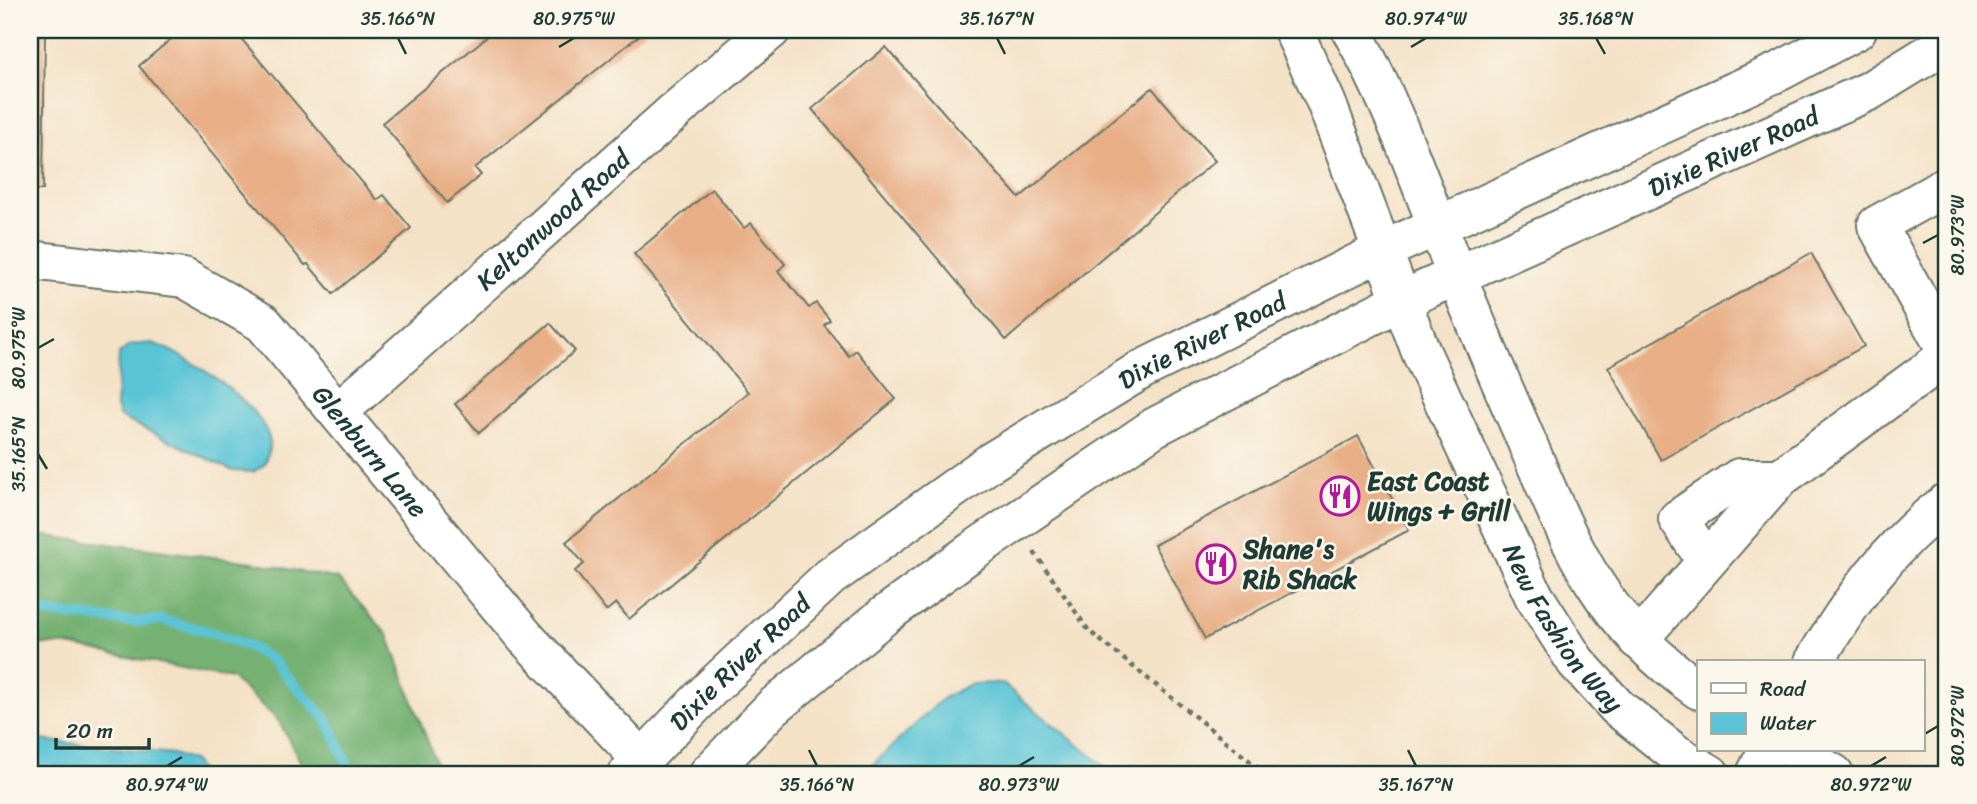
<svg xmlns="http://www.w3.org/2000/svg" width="1977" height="804" font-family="Sriracha,sans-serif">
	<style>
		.forest { fill: #74b172; stroke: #4a7753; stroke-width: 2 }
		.water { fill: #5ac4d6; stroke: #3c8085; stroke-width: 2 }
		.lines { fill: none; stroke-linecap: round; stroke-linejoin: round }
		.stream { stroke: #5ac4d6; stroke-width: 10 }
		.building { fill: #e8ae86 }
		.minor-casing { stroke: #6a7767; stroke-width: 42 }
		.path { stroke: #6a7767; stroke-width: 4.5; stroke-dasharray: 5 5; stroke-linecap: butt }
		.minor { stroke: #fff; stroke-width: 38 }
		.ticks { fill: none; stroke: #1f3d34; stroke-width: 2.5 }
		.labels { text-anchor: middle; stroke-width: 5; stroke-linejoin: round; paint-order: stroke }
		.street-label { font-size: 26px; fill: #1f3d34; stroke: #fbf7ec }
		.poi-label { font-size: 26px; font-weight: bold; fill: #1f3d34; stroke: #fbf7ec; text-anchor: start }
		.neatline { fill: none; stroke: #1f3d34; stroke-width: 2.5 }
		.ticks-label { font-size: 18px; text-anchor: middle; fill: #1f3d34 }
	</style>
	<rect width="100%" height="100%" fill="#fbf7ec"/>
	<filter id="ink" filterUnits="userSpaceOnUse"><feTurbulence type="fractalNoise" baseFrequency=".0143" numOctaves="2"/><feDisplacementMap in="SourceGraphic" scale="14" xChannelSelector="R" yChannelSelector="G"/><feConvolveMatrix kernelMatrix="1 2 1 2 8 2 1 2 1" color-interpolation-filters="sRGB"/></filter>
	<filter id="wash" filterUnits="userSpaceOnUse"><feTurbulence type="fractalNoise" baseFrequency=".00686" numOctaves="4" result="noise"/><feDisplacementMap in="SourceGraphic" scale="28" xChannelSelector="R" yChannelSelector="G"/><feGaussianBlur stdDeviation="1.57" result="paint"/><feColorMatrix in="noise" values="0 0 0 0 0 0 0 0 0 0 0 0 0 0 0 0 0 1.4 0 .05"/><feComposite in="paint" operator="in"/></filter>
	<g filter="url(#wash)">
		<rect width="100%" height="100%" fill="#f4e2c7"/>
		<path class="forest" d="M 30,534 L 253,562 L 338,579 L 388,635 L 440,774 L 307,774 L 278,720 L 232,678 L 68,645 L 30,644 Z"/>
		<path class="water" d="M 152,343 C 186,354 259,402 269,438 C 271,447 267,457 264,465 L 253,472 L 233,471 L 120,417 L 116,407 L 119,354 L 130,345 Z
			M 1002,683 L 1114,774 L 863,774 L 943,698 L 970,684 Z
			M 30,739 L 173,754 L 195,762 L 201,774 L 30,774 Z"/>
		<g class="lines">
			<path class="stream" d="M 30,611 L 135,622 L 161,620 L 206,631 L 248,646 L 273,661 L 326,719 L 346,760 L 350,774"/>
		</g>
		<g id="blocks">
			<path class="building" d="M 30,30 L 45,30 L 43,190 L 30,190 Z
				M 182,30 L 234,30 L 377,200 L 384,195 L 411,228 L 333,294 L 308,264 L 305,265 L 139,66 Z
				M 495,30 L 646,30 L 475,168 L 481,175 L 447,203 L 382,123 Z
				M 886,47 L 1019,198 L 1152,88 L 1215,161 L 1006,340 L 812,109 Z
				M 712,189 L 744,228 L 751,223 L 785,264 L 778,271 L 809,308 L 816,303 L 830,320 L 824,325 L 849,356 L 856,350 L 896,399 L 629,619 L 616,603 L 606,611 L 575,571 L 584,564 L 566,542 L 748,392 L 634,254 Z
				M 1811,253 L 1864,346 L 1661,460 L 1608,367 Z
				M 550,323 L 575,351 L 479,433 L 455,404 Z
				M 1358,436 L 1409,530 L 1205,639 L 1154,545 Z"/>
		</g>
	</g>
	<g filter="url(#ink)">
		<use href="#blocks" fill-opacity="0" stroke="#6a7767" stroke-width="2"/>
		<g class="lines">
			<g class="minor-casing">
				<g id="minor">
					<path id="s1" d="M 1293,30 L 1326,102 L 1421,352 L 1534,596 L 1576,662 L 1617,707 L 1676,754 L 1710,774"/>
					<path d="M 1351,30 C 1388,94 1413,164 1440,233 C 1466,301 1494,367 1523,433 C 1569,541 1597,620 1699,690"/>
					<path d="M 1947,186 L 1877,225 L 1947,351"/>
					<path id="s2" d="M 30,260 L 184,278 L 263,323 L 526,638 L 642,760"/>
					<path id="s3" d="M 339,411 L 675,111 L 771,30"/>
					<path d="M 1706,560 L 1678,519 L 1739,478 L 1780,478"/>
					<path d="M 1638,640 L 1780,478 L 1947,356"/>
					<path d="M 1814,662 C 1850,601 1890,545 1947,502"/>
					<path d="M 1794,750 L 1834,774"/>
					<path id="s4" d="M 628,774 L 712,687 L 830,577 L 991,462 L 1141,370 L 1382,251 L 1782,70 L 1857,30"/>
					<path id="s5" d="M 708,774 L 773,707 L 885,615 L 974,550 L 1155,427 L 1402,300 L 1869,91 L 1947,43"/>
					<path d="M 1756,774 L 1768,750"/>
				</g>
			</g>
			<path class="path" d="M 1034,552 L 1089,631 L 1266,774"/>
			<use href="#minor" class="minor"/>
		</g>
	</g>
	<path class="ticks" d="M 398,38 L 406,54M 997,38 L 1005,54M 1596,38 L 1605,54M 559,47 L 574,38M 1411,47 L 1426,38M 1923,243 L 1938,235M 38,348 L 54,339M 38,454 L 47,469M 1923,735 L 1938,726M 809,750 L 817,766M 1408,750 L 1416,766M 167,766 L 182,757M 1019,766 L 1034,757M 1871,766 L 1886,757"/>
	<defs>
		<g id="restaurant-ring" transform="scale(2.0125)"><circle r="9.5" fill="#fbf7ec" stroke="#b5179e" stroke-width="1.5"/><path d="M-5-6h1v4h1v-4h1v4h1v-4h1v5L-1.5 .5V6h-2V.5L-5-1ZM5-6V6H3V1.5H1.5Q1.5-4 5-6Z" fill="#b5179e"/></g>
	</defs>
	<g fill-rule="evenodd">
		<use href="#restaurant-ring" x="1340" y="496"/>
		<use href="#restaurant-ring" x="1216" y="564"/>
	</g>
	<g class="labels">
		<g class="street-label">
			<text dy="9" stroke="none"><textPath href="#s5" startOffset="1208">Dixie River Road</textPath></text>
			<text dy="9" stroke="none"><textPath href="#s3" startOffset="287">Keltonwood Road</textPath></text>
			<text dy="9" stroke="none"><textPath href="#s4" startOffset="724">Dixie River Road</textPath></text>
			<text dy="9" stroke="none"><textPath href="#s2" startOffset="413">Glenburn Lane</textPath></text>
			<text dy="9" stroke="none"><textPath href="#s1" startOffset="658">New Fashion Way</textPath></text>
			<text dy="9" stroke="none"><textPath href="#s4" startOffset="158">Dixie River Road</textPath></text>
		</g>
		<g class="poi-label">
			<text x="1367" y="490">East Coast<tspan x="1367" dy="30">Wings + Grill</tspan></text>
			<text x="1243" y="558">Shane's<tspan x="1243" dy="30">Rib Shack</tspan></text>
		</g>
	</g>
	<rect width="1977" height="804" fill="none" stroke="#fbf7ec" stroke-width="77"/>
	<rect x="1697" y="660" width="228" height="91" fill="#fbf7ec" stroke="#a3ada2" stroke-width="2"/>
	<rect x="1711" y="683" width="35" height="10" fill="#ffffff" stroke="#a3ada2" stroke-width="2"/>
	<text x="1760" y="696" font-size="21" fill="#1f3d34">Road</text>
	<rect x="1711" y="713" width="35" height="21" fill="#5ac4d6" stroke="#a3ada2" stroke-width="2"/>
	<text x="1760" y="730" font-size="21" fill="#1f3d34">Water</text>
	<path d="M56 738v10h93v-10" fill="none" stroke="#1f3d34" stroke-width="3.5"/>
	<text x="66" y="738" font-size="21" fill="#1f3d34" stroke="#fbf7ec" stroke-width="5" paint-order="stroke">20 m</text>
	<rect x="38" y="38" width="1900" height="728" class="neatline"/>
	<g class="ticks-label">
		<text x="398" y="25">35.166°N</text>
		<text x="574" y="25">80.975°W</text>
		<text x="997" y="25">35.167°N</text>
		<text x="1426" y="25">80.974°W</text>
		<text x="1596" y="25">35.168°N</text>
		<text transform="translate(1958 235) rotate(-90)" y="6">80.973°W</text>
		<text transform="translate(19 348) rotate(-90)" y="6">80.975°W</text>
		<text transform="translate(19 454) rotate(-90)" y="6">35.165°N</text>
		<text transform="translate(1958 726) rotate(-90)" y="6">80.972°W</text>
		<text x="167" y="791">80.974°W</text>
		<text x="817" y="791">35.166°N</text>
		<text x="1019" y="791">80.973°W</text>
		<text x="1416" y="791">35.167°N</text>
		<text x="1871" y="791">80.972°W</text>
	</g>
</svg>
